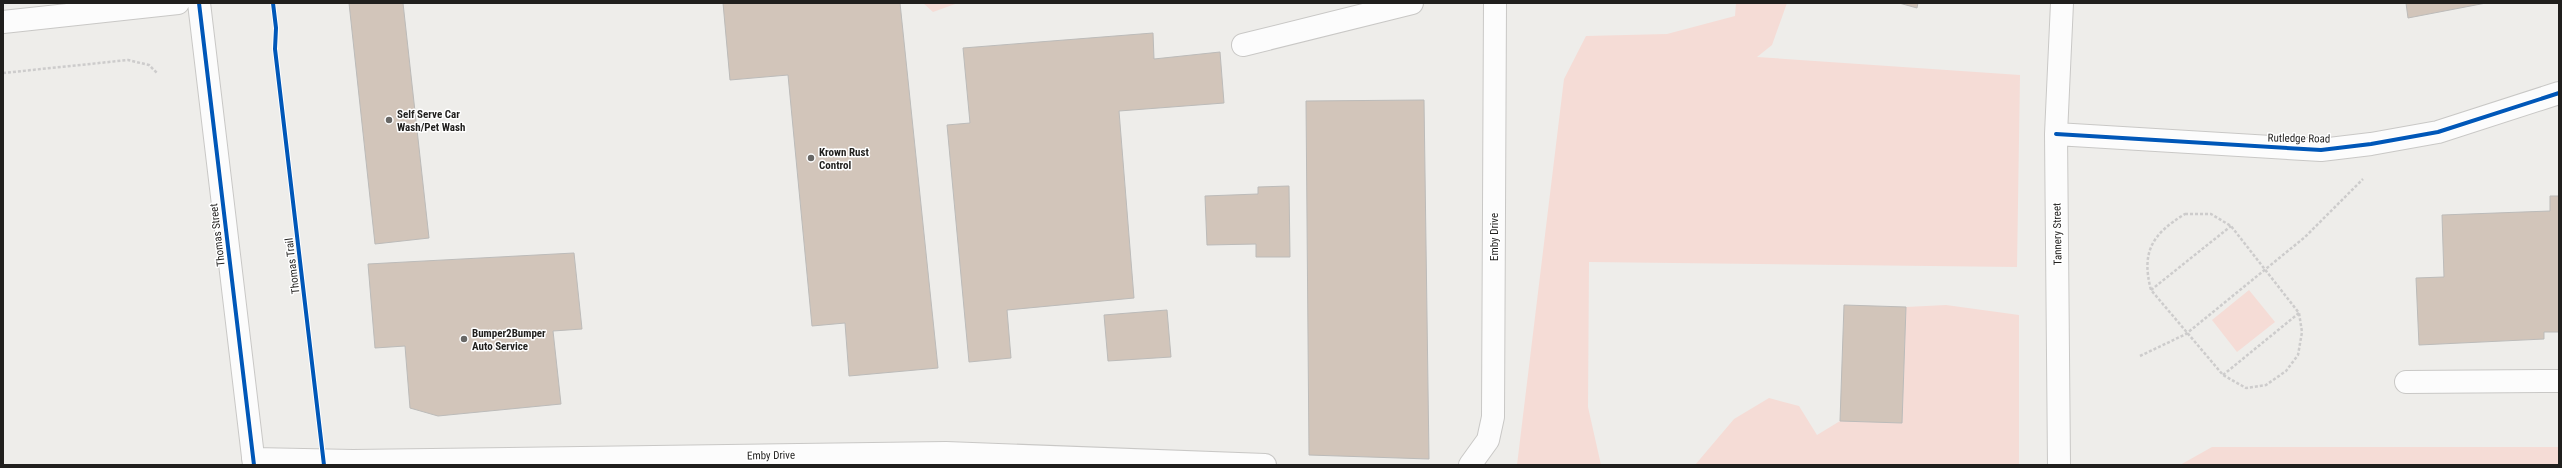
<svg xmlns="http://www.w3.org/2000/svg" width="2562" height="468" font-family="'Roboto Condensed',sans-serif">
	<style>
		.green { fill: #f5dcd6 }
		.building { fill: #d2c5ba; stroke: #bcbbb9 }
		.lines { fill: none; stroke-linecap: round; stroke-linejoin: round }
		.minor-casing { stroke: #c9c8c6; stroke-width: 24 }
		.path { stroke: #cdcccc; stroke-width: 2.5; stroke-dasharray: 3 2; stroke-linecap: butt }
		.minor { stroke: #fcfcfc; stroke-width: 22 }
		.cycleway-casing { stroke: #fff; stroke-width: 6 }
		.cycleway { stroke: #0057b8; stroke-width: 4 }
		.poi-dot { fill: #686765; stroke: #fff; stroke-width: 1.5 }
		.labels { text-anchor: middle; stroke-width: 3; stroke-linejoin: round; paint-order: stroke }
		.poi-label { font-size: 11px; font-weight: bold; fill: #201f1d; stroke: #fff; text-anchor: start }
		.street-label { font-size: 11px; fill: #201f1d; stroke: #fff }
	</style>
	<rect width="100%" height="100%" fill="#eeedea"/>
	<path class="green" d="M 923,3 L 958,3 L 933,12 Z
		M 1736,3 L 1787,3 L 1772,45 L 1757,57 L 2020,75 L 2017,267 L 1589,262 L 1588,407 L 1601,465 L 1517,465 L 1564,79 L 1586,36 L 1667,34 L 1735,16 Z
		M 2249,290 L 2275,322 L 2237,352 L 2212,320 Z
		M 1946,305 L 2019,315 L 2019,465 L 1695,465 L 1734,419 L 1769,398 L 1799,406 L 1817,435 L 1840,421 L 1902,423 L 1906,307 Z
		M 2212,447 L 2559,447 L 2559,465 L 2180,465 Z"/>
	<path class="building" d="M 349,3 L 403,3 L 429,238 L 375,244 Z
		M 723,3 L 900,3 L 938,368 L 849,376 L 845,323 L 812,326 L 788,75 L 730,80 Z
		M 1899,3 L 1918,3 L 1917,8 Z
		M 2406,3 L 2486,3 L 2408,18 Z
		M 1153,33 L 1154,59 L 1220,52 L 1224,103 L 1119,111 L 1134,298 L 1007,310 L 1011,358 L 969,362 L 947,125 L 970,123 L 963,48 Z
		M 1424,100 L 1429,459 L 1309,455 L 1306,101 Z
		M 1289,186 L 1290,257 L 1256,257 L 1256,244 L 1207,245 L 1205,196 L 1258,194 L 1258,187 Z
		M 2550,196 L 2559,196 L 2559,332 L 2544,332 L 2544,339 L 2419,345 L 2416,278 L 2444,277 L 2442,215 L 2550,211 Z
		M 574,253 L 582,329 L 553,331 L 561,404 L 438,416 L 410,408 L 405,346 L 375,348 L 368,264 Z
		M 1844,305 L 1906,307 L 1902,423 L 1840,421 Z
		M 1167,310 L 1171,357 L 1108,361 L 1104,315 Z"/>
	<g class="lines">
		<g class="minor-casing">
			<path id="minor" d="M 199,3 L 254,465
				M 3,22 L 178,3
				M 1243,45 L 1412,3
				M 2056,134 L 2321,150 L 2371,144 L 2438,132 L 2559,93
				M 2406,382 L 2559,381
				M 253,459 L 353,461 L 946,453 L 1265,465
				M 1470,465 L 1488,440 L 1493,417 L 1495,3
				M 2059,465 L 2056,134 L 2062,3"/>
		</g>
		<path class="path" d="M 3,73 L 128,60 L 149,65 L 157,73
			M 2185,214 L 2211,214 L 2231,226 L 2299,313 L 2302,332 L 2298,355 L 2286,371 L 2266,385 L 2246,388 L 2223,375 L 2151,290 C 2141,252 2152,234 2185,214 Z
			M 2151,290 L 2231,226
			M 2140,356 L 2186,334 L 2305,237 L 2363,179
			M 2223,375 L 2299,313"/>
		<use href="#minor" class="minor"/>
		<g class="cycleway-casing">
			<path id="cycleway" d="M 199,3 L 254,465
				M 273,3 L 276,28 L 275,49 L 324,465
				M 2056,134 L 2321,150 L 2371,144 L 2438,132 L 2559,93"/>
		</g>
		<use href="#cycleway" class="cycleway"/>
	</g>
	<g class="poi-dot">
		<circle cx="389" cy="120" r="4"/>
		<circle cx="811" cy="158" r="4"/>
		<circle cx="464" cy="339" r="4"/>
	</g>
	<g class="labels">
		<g class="poi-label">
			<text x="397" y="118">Self Serve Car<tspan x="397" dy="13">Wash/Pet Wash</tspan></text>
			<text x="819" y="156">Krown Rust<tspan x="819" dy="13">Control</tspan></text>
			<text x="472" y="337">Bumper2Bumper<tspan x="472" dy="13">Auto Service</tspan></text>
		</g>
		<g class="street-label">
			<text transform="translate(2299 138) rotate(1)" y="4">Rutledge Road</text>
			<text transform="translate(2057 234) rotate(-91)" y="4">Tannery Street</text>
			<text transform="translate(217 235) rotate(-97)" y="4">Thomas Street</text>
			<text transform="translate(1494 237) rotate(-90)" y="4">Emby Drive</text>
			<text transform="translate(292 266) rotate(-97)" y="4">Thomas Trail</text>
			<text transform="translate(771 455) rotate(-1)" y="4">Emby Drive</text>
		</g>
	</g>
	<rect width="2562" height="468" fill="none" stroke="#201f1d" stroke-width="8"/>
</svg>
